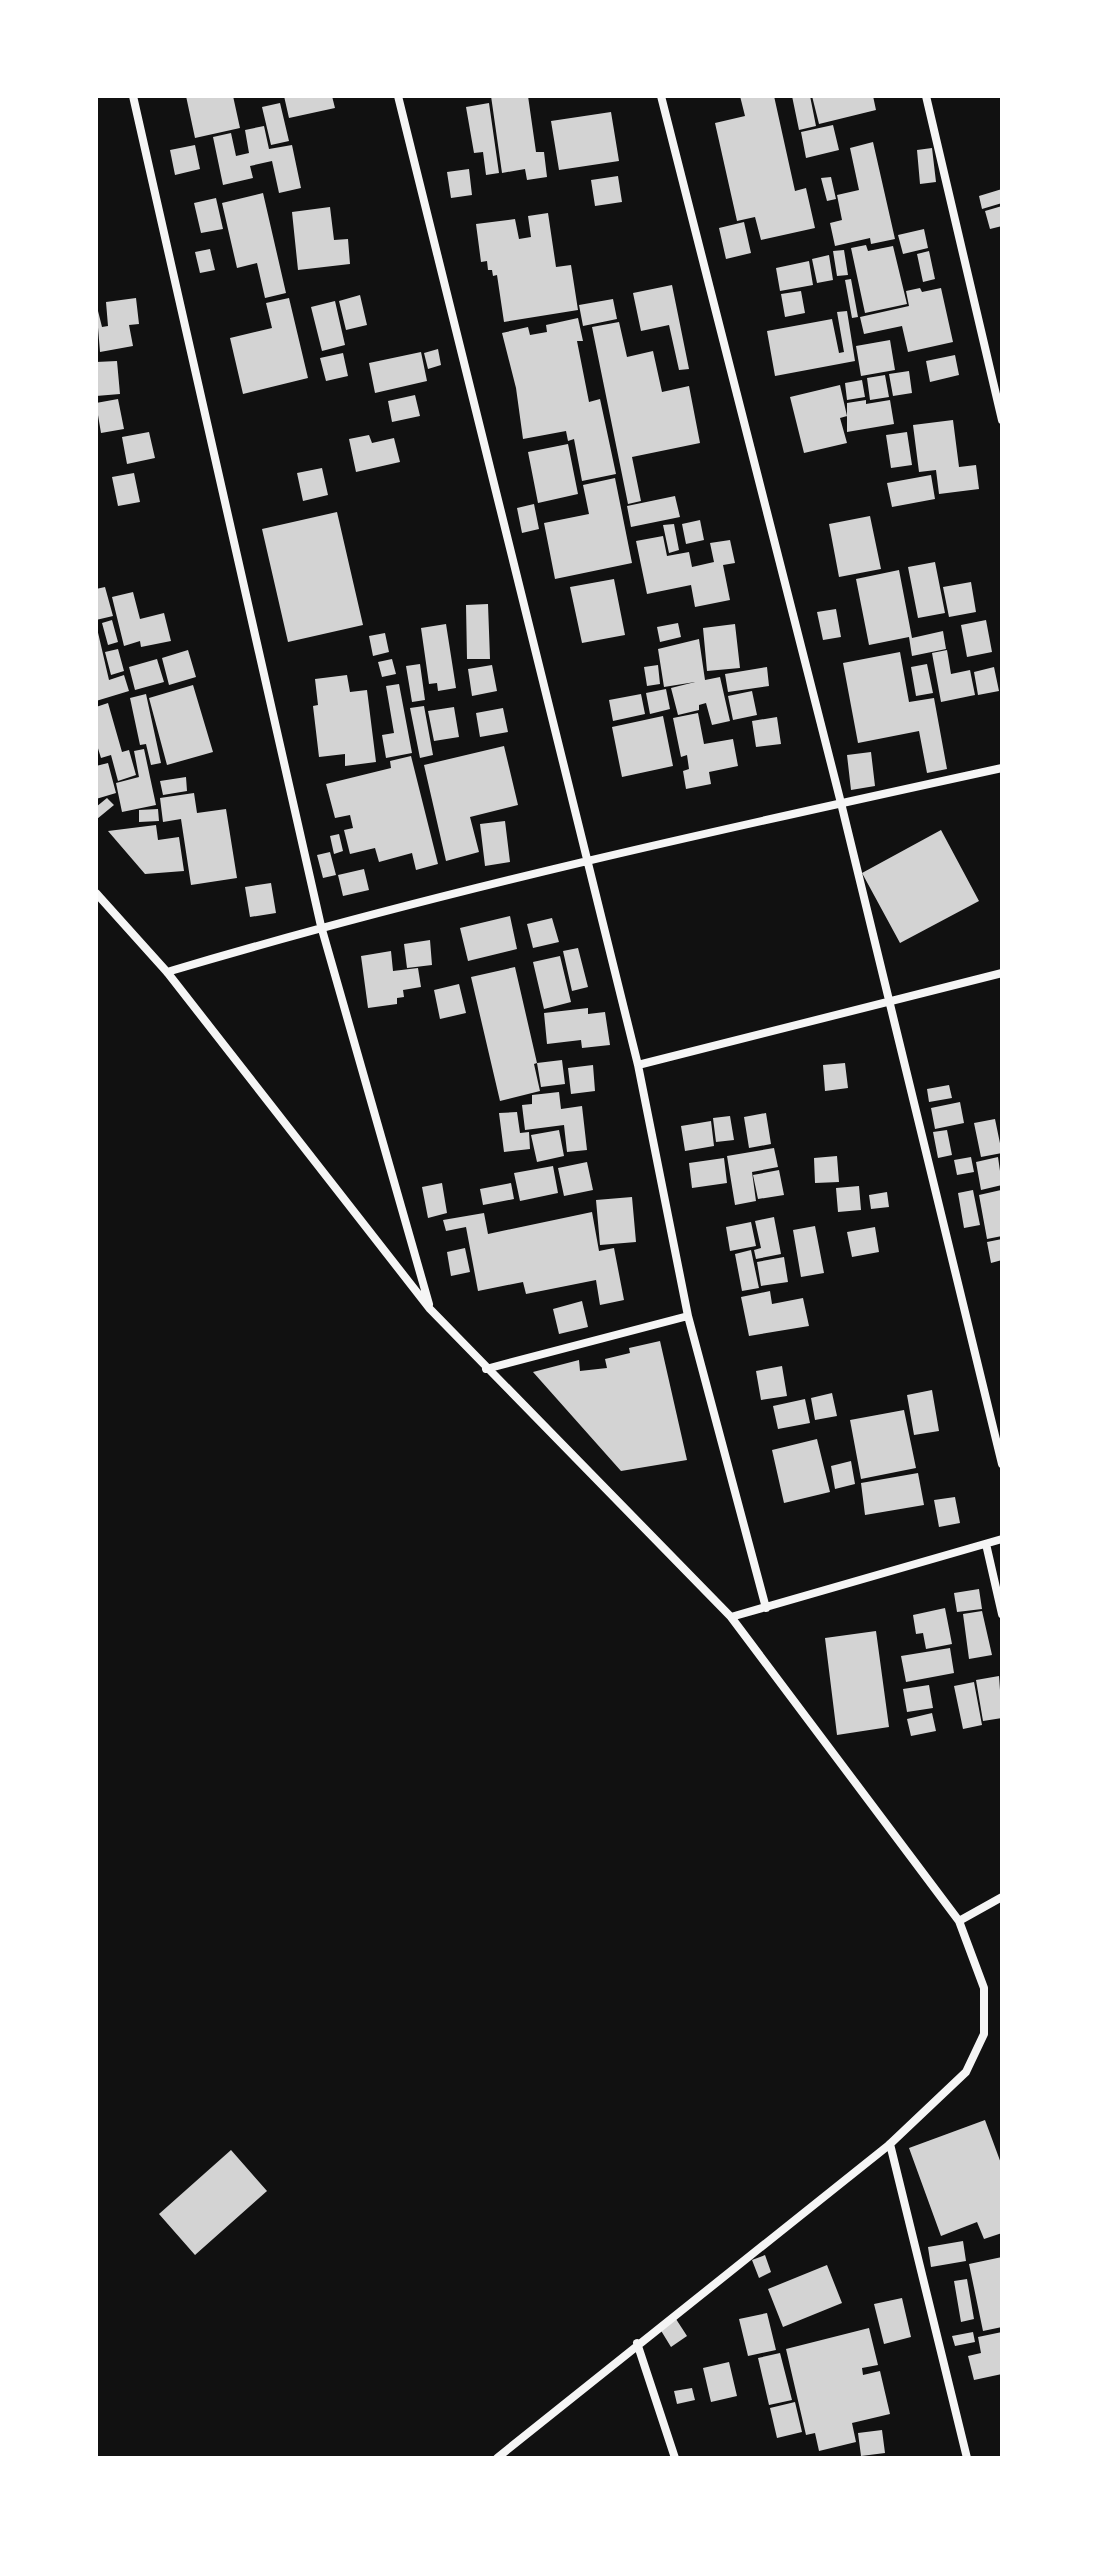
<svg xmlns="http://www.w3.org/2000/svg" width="1098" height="2554" font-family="Roboto,sans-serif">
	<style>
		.building { fill: #d3d3d3 }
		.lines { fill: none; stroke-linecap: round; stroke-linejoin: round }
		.minor { stroke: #f5f5f5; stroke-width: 8 }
	</style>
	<rect width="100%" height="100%" fill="#111"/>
	<path class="building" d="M 186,96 L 233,96 L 240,128 L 195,138 Z
		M 284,96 L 332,96 L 335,108 L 289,118 Z
		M 491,96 L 528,96 L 536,152 L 544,152 L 547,177 L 527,180 L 525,169 L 502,173 Z
		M 740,96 L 774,96 L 795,191 L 806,188 L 815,228 L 761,240 L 755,217 L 737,221 L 715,123 L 745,116 Z
		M 792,96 L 810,96 L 816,126 L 799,130 Z
		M 812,96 L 873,96 L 876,110 L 819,124 Z
		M 280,103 L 289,141 L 271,145 L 262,107 Z
		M 489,103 L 499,173 L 486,175 L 483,152 L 474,153 L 466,107 Z
		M 611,112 L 619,161 L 559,170 L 551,121 Z
		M 833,125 L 839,150 L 806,158 L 801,132 Z
		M 264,126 L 269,149 L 292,145 L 301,188 L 279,193 L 272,161 L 250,166 L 253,178 L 223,185 L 213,137 L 231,133 L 236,156 L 249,153 L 245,130 Z
		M 873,142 L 895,239 L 871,244 L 870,238 L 835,246 L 830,223 L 842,220 L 837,195 L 859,190 L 850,148 Z
		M 195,145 L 200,169 L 175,175 L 170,150 Z
		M 932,148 L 936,182 L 920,184 L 917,150 Z
		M 469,169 L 472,195 L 451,198 L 447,172 Z
		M 618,176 L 622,202 L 595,206 L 591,180 Z
		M 831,177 L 836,199 L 827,201 L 821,178 Z
		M 1002,189 L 1002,203 L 982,209 L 979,196 Z
		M 263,193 L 286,293 L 265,298 L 257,263 L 237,268 L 222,203 Z
		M 216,198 L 223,229 L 201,233 L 194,203 Z
		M 1002,206 L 1002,226 L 990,229 L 985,211 Z
		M 330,207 L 334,240 L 348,239 L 350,264 L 298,270 L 292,212 Z
		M 548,213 L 556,267 L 571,265 L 578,310 L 504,322 L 497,275 L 493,276 L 492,270 L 488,270 L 487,261 L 481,262 L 476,224 L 515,219 L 519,239 L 531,237 L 528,216 Z
		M 744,222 L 751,253 L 726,259 L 719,228 Z
		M 924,229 L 928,248 L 903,254 L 898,235 Z
		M 866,245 L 868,251 L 893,246 L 907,304 L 865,313 L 851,248 Z
		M 210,249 L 215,270 L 200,273 L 195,252 Z
		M 844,250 L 848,275 L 837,276 L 833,251 Z
		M 929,251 L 935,279 L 923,282 L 917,254 Z
		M 829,255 L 833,280 L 817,283 L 812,259 Z
		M 809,261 L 813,285 L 780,291 L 776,268 Z
		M 851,279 L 858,317 L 852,318 L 845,280 Z
		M 672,285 L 689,369 L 679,370 L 669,325 L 641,331 L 633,293 Z
		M 920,288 L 922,292 L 941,288 L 953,342 L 908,352 L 902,326 L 864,334 L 860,317 L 909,306 L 906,291 Z
		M 801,291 L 805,313 L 785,317 L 781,294 Z
		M 360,295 L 367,325 L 346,330 L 339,301 Z
		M 136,298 L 139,324 L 129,325 L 133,346 L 100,352 L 96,303 L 102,327 L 108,326 L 106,302 Z
		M 289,298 L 308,378 L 243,394 L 230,338 L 272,328 L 266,303 Z
		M 613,299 L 617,319 L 583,326 L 579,305 Z
		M 335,301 L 345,345 L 322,351 L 311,307 Z
		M 847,311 L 855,361 L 775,376 L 767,331 L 832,319 L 839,353 L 844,352 L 837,312 Z
		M 578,318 L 583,341 L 577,341 L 589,402 L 600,399 L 616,474 L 582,481 L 574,439 L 568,441 L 566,431 L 523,439 L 516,388 L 502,333 L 528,327 L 530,335 L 547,332 L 546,325 Z
		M 619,322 L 627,357 L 653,351 L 662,392 L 689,386 L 700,443 L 632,457 L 641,501 L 628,504 L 592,327 Z
		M 890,340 L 895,370 L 861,376 L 856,346 Z
		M 438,349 L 441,365 L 428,369 L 424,353 Z
		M 421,352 L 427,381 L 375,393 L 369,363 Z
		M 343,353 L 348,376 L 326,381 L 320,358 Z
		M 955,355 L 959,375 L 930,382 L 926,361 Z
		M 117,361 L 120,394 L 96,396 L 96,362 Z
		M 909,371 L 912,393 L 893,396 L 889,374 Z
		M 885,375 L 889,397 L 870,400 L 867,378 Z
		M 862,380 L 865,397 L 847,400 L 845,383 Z
		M 840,385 L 847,416 L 840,418 L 847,443 L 804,453 L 790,397 Z
		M 415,395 L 420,416 L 392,422 L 388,401 Z
		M 118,399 L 124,429 L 101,433 L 96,403 Z
		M 866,400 L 866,404 L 890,400 L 894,424 L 847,432 L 847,403 Z
		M 953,420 L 959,467 L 976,465 L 979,489 L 939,494 L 936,470 L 919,472 L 913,425 Z
		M 149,432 L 155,458 L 127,464 L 122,437 Z
		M 907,432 L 912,465 L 891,468 L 886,435 Z
		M 369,435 L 372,443 L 394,438 L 400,462 L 356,472 L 349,439 Z
		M 568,444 L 578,494 L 538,503 L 528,452 Z
		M 322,468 L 328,495 L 303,501 L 297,473 Z
		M 134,473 L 140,502 L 118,506 L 112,477 Z
		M 931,475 L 935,499 L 892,507 L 887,483 Z
		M 615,478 L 632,563 L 555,579 L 544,523 L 589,514 L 583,485 Z
		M 675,496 L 680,517 L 631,527 L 627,506 Z
		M 534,504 L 539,529 L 522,533 L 517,508 Z
		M 337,512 L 363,625 L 288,642 L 262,529 Z
		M 870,516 L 881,569 L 839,577 L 829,524 Z
		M 700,520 L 704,540 L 686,544 L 682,524 Z
		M 674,524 L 679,550 L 669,553 L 663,525 Z
		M 663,536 L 667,556 L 689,552 L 692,567 L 714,562 L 710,543 L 730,540 L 735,563 L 723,565 L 730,600 L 695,607 L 691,585 L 647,594 L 636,541 Z
		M 935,562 L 945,613 L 918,618 L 908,567 Z
		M 899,570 L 912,638 L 943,631 L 946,649 L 912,656 L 909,637 L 869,645 L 856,579 Z
		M 614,579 L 625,635 L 582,643 L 570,587 Z
		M 971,582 L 976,612 L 949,617 L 943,587 Z
		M 105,587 L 113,616 L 96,620 L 96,589 Z
		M 133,592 L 140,619 L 164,613 L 171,641 L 141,647 L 140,641 L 124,646 L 112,597 Z
		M 488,604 L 490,659 L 467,659 L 466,605 Z
		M 836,609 L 841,637 L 823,640 L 817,612 Z
		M 112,620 L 118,642 L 108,645 L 102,623 Z
		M 986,620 L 992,652 L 967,657 L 961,625 Z
		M 678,623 L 681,637 L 660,642 L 657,627 Z
		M 96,624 L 109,680 L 124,675 L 129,691 L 96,701 Z
		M 446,624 L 456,688 L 438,691 L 437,683 L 429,684 L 421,628 Z
		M 735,624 L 740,668 L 707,671 L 703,628 Z
		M 385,633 L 389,652 L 373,656 L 369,636 Z
		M 699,639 L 705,680 L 720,677 L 730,721 L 712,725 L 706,703 L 699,705 L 699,710 L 678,715 L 671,688 L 695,682 L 664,687 L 658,649 Z
		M 118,649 L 124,671 L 111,675 L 105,652 Z
		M 188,650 L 196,677 L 169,685 L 162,658 Z
		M 947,650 L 951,674 L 970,670 L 975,695 L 941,702 L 932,653 Z
		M 900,652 L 909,702 L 934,698 L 947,769 L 927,773 L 919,731 L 858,743 L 843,663 Z
		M 157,659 L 164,682 L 135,690 L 129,667 Z
		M 392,659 L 396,674 L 382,677 L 378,662 Z
		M 420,664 L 425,700 L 412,702 L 406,666 Z
		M 927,664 L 933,693 L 916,696 L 911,667 Z
		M 492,665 L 497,691 L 472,696 L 468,669 Z
		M 658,665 L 660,684 L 647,686 L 644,667 Z
		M 767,667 L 769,686 L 728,692 L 725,674 Z
		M 994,667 L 999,691 L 978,695 L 974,672 Z
		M 347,675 L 350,692 L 367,690 L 376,762 L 345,766 L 345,754 L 319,757 L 313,706 L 318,705 L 315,679 Z
		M 399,684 L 412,753 L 386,758 L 382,735 L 394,733 L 386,686 Z
		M 193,685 L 213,752 L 167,765 L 149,698 Z
		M 666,689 L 670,709 L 650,714 L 646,693 Z
		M 752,691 L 757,715 L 733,720 L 728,696 Z
		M 146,694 L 161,763 L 151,765 L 146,744 L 140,745 L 130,698 Z
		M 641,694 L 645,714 L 613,721 L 609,700 Z
		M 108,703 L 122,752 L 129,750 L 136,775 L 118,781 L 111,755 L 101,758 L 96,742 L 96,707 Z
		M 424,706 L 433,755 L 420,758 L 410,708 Z
		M 454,707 L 459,737 L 434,741 L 428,711 Z
		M 503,708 L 508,732 L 480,737 L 476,713 Z
		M 698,713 L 704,744 L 733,739 L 738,766 L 709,772 L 711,784 L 686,789 L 683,771 L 689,769 L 687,755 L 681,757 L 673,718 Z
		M 663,716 L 673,766 L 622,777 L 612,727 Z
		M 777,717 L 781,744 L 756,747 L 752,721 Z
		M 504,746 L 518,805 L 470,817 L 479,852 L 446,861 L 424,765 Z
		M 144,749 L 156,805 L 122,812 L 116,783 L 139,777 L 134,751 Z
		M 871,752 L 875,786 L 851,790 L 847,755 Z
		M 411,756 L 438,864 L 416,870 L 412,853 L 379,862 L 375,848 L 350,854 L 344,830 L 353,828 L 350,815 L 335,818 L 326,784 L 391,768 L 390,761 Z
		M 108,763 L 116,793 L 96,799 L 96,766 Z
		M 186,777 L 187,791 L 163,795 L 160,781 Z
		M 194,793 L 197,813 L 226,809 L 237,878 L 191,885 L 181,819 L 163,822 L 160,798 Z
		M 107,798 L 114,805 L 97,819 L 96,807 Z
		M 158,809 L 159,821 L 139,822 L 139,810 Z
		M 505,821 L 510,862 L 485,866 L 480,824 Z
		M 156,825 L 158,840 L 179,837 L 184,871 L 145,874 L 108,831 Z
		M 941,830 L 979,901 L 900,943 L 862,873 Z
		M 339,834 L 343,851 L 334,854 L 330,836 Z
		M 330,852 L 336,875 L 323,878 L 317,855 Z
		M 364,869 L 369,890 L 343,896 L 338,875 Z
		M 271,883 L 276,913 L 250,917 L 245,887 Z
		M 510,916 L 517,949 L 468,961 L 460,928 Z
		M 552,918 L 559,942 L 533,948 L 527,924 Z
		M 430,940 L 432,965 L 407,968 L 404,944 Z
		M 578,948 L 588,987 L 572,991 L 563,951 Z
		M 391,951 L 393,971 L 418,968 L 421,987 L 403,990 L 404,997 L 397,998 L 397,1004 L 368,1008 L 361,956 Z
		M 560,956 L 571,1002 L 544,1009 L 533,962 Z
		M 515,967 L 537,1063 L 534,1064 L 540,1091 L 500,1101 L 471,977 Z
		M 459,984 L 466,1013 L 440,1019 L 434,990 Z
		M 588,1008 L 588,1014 L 605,1012 L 610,1045 L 582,1048 L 581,1040 L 547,1044 L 544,1013 Z
		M 562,1060 L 565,1084 L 541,1087 L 537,1063 Z
		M 845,1063 L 848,1088 L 825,1091 L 823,1065 Z
		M 593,1065 L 595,1091 L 571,1094 L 568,1068 Z
		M 949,1085 L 952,1098 L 929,1102 L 927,1089 Z
		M 559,1092 L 561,1109 L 582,1106 L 587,1150 L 567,1152 L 564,1125 L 525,1130 L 522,1105 L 532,1104 L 532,1095 Z
		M 960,1102 L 964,1123 L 935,1129 L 931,1108 Z
		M 517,1112 L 520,1133 L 529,1132 L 530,1149 L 504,1152 L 499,1113 Z
		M 766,1113 L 771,1144 L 749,1148 L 744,1117 Z
		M 730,1116 L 734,1140 L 716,1142 L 713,1118 Z
		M 995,1119 L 1002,1153 L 981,1157 L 974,1123 Z
		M 711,1121 L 714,1146 L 685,1151 L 681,1126 Z
		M 559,1130 L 564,1156 L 537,1162 L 531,1135 Z
		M 947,1130 L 952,1155 L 938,1158 L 933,1132 Z
		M 774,1148 L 778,1167 L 752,1172 L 756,1201 L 735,1205 L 727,1156 Z
		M 837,1156 L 839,1182 L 815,1183 L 814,1158 Z
		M 971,1157 L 974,1172 L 957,1175 L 954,1160 Z
		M 998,1157 L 1002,1185 L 981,1190 L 976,1162 Z
		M 724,1158 L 727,1183 L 692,1188 L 689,1163 Z
		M 587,1162 L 593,1190 L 564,1196 L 558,1168 Z
		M 553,1166 L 558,1193 L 520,1201 L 514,1173 Z
		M 779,1170 L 784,1195 L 758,1199 L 753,1175 Z
		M 442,1183 L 447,1213 L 428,1218 L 422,1187 Z
		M 511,1183 L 514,1199 L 483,1205 L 480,1189 Z
		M 859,1186 L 861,1210 L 838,1212 L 836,1188 Z
		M 973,1190 L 980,1225 L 964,1228 L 958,1193 Z
		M 1001,1190 L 1002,1236 L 987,1239 L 979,1195 Z
		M 887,1192 L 889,1207 L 871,1209 L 869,1195 Z
		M 632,1197 L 636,1242 L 600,1245 L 596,1200 Z
		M 592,1212 L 599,1251 L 614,1248 L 624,1300 L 600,1305 L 596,1280 L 526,1294 L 523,1282 L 478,1291 L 466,1227 L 446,1231 L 443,1220 L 484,1213 L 488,1234 Z
		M 774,1217 L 781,1254 L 756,1259 L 754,1250 L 761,1248 L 755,1221 Z
		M 751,1222 L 756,1246 L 730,1251 L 726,1227 Z
		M 815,1226 L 824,1273 L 801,1277 L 793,1230 Z
		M 875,1227 L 879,1252 L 852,1257 L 847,1232 Z
		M 1002,1239 L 1002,1260 L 991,1263 L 987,1242 Z
		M 465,1248 L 470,1272 L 451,1276 L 447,1252 Z
		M 751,1250 L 759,1288 L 742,1291 L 735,1254 Z
		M 784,1257 L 788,1282 L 761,1286 L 757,1262 Z
		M 770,1291 L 772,1304 L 803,1298 L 809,1326 L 749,1336 L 741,1297 Z
		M 582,1301 L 588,1327 L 559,1334 L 553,1309 Z
		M 660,1341 L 687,1460 L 621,1471 L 533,1372 L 579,1360 L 580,1371 L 607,1368 L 605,1359 L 630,1353 L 629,1348 Z
		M 782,1366 L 787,1396 L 761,1400 L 756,1371 Z
		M 932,1390 L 939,1431 L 914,1435 L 907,1395 Z
		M 832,1393 L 837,1416 L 815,1420 L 811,1398 Z
		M 805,1399 L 810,1423 L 778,1429 L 773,1406 Z
		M 904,1410 L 916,1468 L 861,1479 L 850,1420 Z
		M 817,1439 L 830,1492 L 784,1503 L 772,1450 Z
		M 851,1461 L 855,1484 L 835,1489 L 831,1466 Z
		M 918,1473 L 924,1505 L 865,1515 L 861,1483 Z
		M 955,1497 L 960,1523 L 939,1527 L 934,1500 Z
		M 979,1589 L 982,1609 L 957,1612 L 954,1593 Z
		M 945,1608 L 952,1644 L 926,1649 L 923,1633 L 916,1634 L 913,1615 Z
		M 982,1611 L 992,1655 L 969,1659 L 963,1614 Z
		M 876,1631 L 889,1727 L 837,1735 L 825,1638 Z
		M 950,1648 L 954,1673 L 906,1682 L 901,1656 Z
		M 999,1676 L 1002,1718 L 983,1721 L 976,1680 Z
		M 974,1682 L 982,1725 L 963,1729 L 954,1686 Z
		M 929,1685 L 933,1708 L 907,1712 L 903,1689 Z
		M 932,1713 L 936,1731 L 911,1736 L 907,1719 Z
		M 985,2120 L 1002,2166 L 1002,2233 L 984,2239 L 977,2222 L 941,2236 L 909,2148 Z
		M 231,2150 L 267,2191 L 195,2255 L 159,2214 Z
		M 963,2241 L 966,2261 L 931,2267 L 928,2247 Z
		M 765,2255 L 771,2272 L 759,2278 L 752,2260 Z
		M 1002,2257 L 1002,2327 L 983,2331 L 969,2264 Z
		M 827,2265 L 842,2303 L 783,2327 L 768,2289 Z
		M 967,2279 L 974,2319 L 961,2322 L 954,2281 Z
		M 902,2298 L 911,2337 L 884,2344 L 874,2304 Z
		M 767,2313 L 776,2350 L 748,2356 L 739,2319 Z
		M 676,2319 L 687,2336 L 671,2347 L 660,2329 Z
		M 869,2328 L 878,2365 L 862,2368 L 863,2375 L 880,2371 L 890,2414 L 852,2423 L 856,2442 L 819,2451 L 815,2433 L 806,2435 L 786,2349 Z
		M 973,2332 L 975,2342 L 955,2346 L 952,2336 Z
		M 1002,2332 L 1002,2374 L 974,2380 L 968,2356 L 981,2353 L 978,2337 Z
		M 780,2353 L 792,2400 L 769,2405 L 758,2358 Z
		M 729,2362 L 737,2396 L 711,2402 L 703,2368 Z
		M 692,2388 L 695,2400 L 677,2404 L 674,2391 Z
		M 795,2402 L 802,2432 L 777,2438 L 770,2408 Z
		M 882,2430 L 885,2453 L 861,2456 L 858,2433 Z"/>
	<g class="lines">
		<path class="minor" d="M 133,96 L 321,926 L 429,1304
			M 398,96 L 638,1065 L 688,1316 L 766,1608
			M 661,96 L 841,803 L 1002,1464
			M 926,96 L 1002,420
			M 96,893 L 167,972 L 430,1309 L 731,1617 L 959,1921 L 984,1988 L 984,2034 L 966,2072 L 890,2144 L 497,2458
			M 167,972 C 442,890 722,829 1002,768
			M 638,1065 L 1002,973
			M 486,1369 L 688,1316
			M 986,1544 L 1002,1614
			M 731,1617 L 1002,1539
			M 959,1921 L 1002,1897
			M 890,2144 L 967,2458
			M 637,2343 L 675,2458"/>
	</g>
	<rect width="1098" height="2554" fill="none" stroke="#ffffff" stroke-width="196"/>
</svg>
